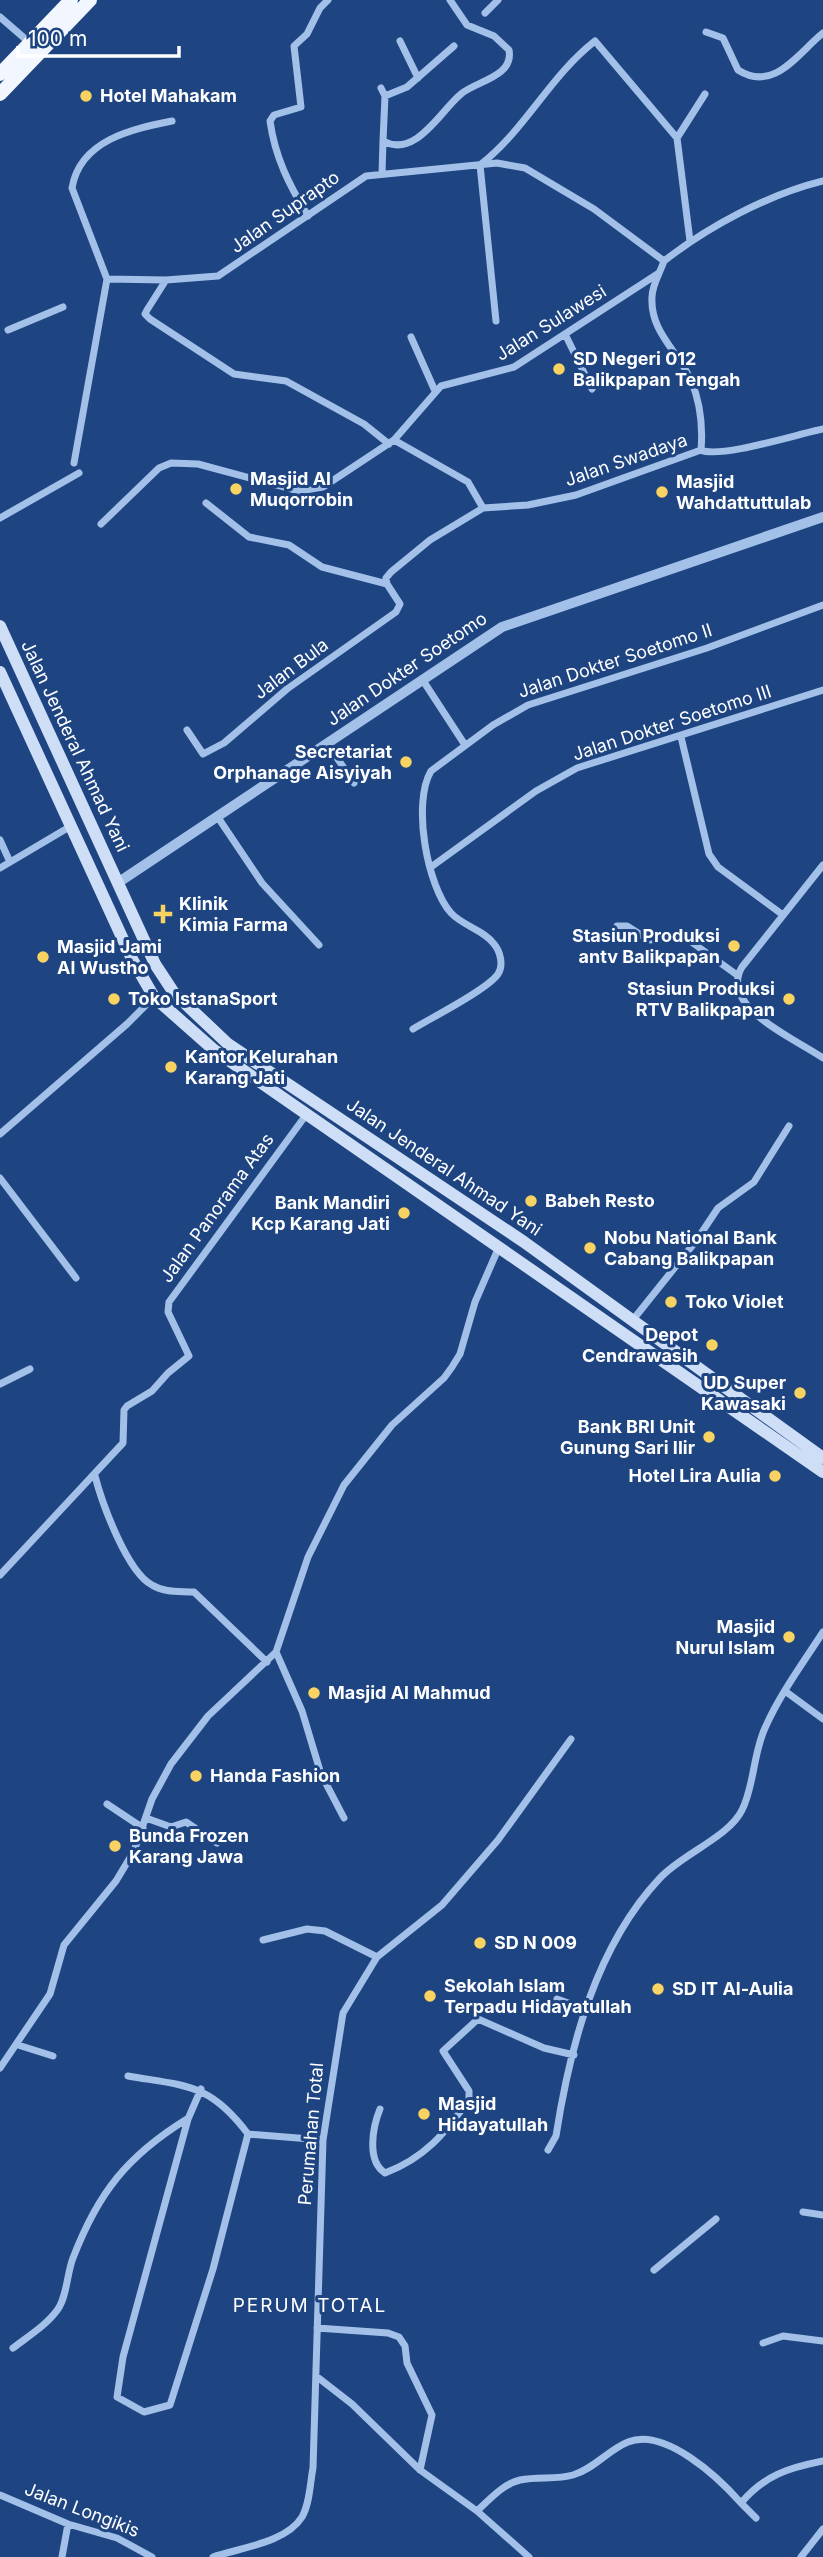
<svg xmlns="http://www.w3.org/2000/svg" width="823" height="2557" font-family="Inter,sans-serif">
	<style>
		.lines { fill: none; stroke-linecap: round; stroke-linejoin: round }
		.minor { stroke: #a3c0e9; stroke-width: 7 }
		.tertiary { stroke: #a3c0e9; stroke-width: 10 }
		.secondary { stroke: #cedef7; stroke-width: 12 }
		.trunk { stroke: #f2f6fe; stroke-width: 14 }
		.poi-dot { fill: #f8d362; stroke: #1e4581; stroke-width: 2.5 }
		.labels { text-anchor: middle; stroke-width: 6; stroke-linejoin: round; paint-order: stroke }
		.poi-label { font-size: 18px; font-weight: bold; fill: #fff; stroke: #1e4581; text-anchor: start }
		.street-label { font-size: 18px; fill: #fff; stroke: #1e4581 }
		.neighbourhood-label { font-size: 19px; letter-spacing: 2px; fill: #fff; stroke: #1e4581 }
	</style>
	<rect width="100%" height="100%" fill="#1e4581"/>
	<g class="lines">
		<path class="minor" d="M 485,13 L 498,0
			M 0,17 L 30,43
			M 706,32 L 723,38 L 738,70 C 774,93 798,53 823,33
			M 400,41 L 418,78
			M 381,88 L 385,96 L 383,141 C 416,159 441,110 461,94 C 476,81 514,77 509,50 L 494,36 L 467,25 L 450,0
			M 385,96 L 407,87 L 454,46
			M 677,138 L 705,94
			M 382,174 L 383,141
			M 308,216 C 289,185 275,157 270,121 L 274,115 L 301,107 L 294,46 L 307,34 L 320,8 L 328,0
			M 664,261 C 709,226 767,195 823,181
			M 107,279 L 166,280 L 218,276 L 366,176 L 497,163 L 525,168 L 594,209 L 664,261
			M 166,280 L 147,310 L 145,314 L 150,319 L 234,374 L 286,381 L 364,424 L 389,444
			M 496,321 L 480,165 C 527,128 549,77 595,41 L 677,138 L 690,241
			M 8,330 L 63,307
			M 565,334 L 592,389
			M 411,337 L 435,391
			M 394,440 L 468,482 L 483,508
			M 701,450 C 719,459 798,434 823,429
			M 74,463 L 107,279 L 72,188 C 80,140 132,129 172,121
			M 206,503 L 249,537 L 289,545 L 322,567 L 387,584
			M 0,518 L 79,473
			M 101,524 L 159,468 L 171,463 L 198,464 L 299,491 L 323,487 L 394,440 L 441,386 L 514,367 L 659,273
			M 387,584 L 386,578 L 391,572 L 430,540 L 483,508 L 528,505 L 576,495 L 701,450 C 703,426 701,404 691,380 C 678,351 650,332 652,297 C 652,285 660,273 664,261
			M 422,679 L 465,745
			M 187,730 L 203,754 L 224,743 L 287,689 L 396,612 L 400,604 L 387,584
			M 681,737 L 709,854 L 718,867 L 783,915
			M 327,743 L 354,783
			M 217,816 L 262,883 L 319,945
			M 0,840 L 10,862
			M 823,865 L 742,967 C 718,1007 796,1039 823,1058
			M 431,867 L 536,791 L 577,768 L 823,690
			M 0,868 L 71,826
			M 617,926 L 627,926 L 649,940 L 686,938 L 737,975
			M 413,1029 C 431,1018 488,989 498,974 C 504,965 500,951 494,944 C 484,930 463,926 451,913 C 427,886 412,803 431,771 L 493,725 L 528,705 L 707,648 L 823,605
			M 0,1134 L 127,1024 L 154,997
			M 0,1178 L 76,1278
			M 632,1321 L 696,1241 L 718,1208 L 754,1182 L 789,1126
			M 0,1384 L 30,1369
			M 95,1476 C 102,1503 127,1572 152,1585 C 165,1593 178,1591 194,1592 L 267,1662
			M 0,1575 L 123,1443 L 124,1410 L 127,1406 L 152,1391 L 168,1373 L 189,1356 L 168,1312 L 169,1302 L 306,1115
			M 276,1652 L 302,1711 L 321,1774 L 344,1818
			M 785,1691 L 823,1719
			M 107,1804 L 143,1828
			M 146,1818 L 171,1827 L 186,1822 L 217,1843
			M 263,1940 L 307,1929 L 325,1931 L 377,1957
			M 557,1999 L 585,2009
			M 18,2045 L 53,2056
			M 0,2068 L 50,1994 L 64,1945 L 116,1881 L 134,1851 L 152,1799 L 171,1764 L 208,1716 L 276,1652 L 308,1557 L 344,1485 L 392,1425 L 444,1378 L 452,1367 L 460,1354 L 475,1302 L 499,1247
			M 128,2076 C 186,2086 210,2083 248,2134 L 323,2140
			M 201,2089 L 188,2119 L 123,2357 L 117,2397 L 144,2412 L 170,2405 L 213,2269 L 248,2134
			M 380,2109 C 373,2126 366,2161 385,2173 C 425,2158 445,2133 469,2100 L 469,2091 L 443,2051 L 478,2019 L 544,2048 L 574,2055
			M 548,2150 L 556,2136 C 570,2046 596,1946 660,1878 C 682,1854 729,1837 742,1810 C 754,1787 753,1754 765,1728 C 780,1694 803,1663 823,1632
			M 803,2212 L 823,2215
			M 654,2270 L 716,2219
			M 317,2328 L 388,2333 L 399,2337 L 405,2346 L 407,2363 L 432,2415 L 420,2470
			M 763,2343 L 783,2336 L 823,2341
			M 13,2348 C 27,2337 47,2325 58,2309 C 67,2296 67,2273 73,2258 C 98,2193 127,2156 187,2119
			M 316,2376 L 352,2404 L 420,2470 L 477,2511 L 529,2557
			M 0,2495 L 68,2524 L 117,2538 L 152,2557
			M 741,2503 L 756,2518
			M 477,2511 C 490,2499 503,2484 520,2480 C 538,2476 556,2480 573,2475 C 594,2469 608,2450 628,2442 C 665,2427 719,2478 741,2503 C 765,2475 788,2468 823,2461
			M 62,2557 L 68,2524
			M 213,2557 C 239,2548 286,2543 302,2517 C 310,2503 310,2483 313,2468 L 323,2140 L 343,2013 L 377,1957 L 442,1905 L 498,1840 L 571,1739
			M 801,2557 L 823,2529"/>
		<path class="tertiary" d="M 119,882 L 502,627 L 823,517"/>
		<path class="secondary" d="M 0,626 L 155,964 L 174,993 L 228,1044 L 524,1242 L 823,1458
			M 0,672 L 132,959 L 154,997 L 214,1050 L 823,1472"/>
		<path class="trunk" d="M 0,74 L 71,0
			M 0,94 L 90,0"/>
	</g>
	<g class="poi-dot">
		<circle cx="86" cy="96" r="7"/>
		<circle cx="559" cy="369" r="7"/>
		<circle cx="236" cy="489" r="7"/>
		<circle cx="662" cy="492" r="7"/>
		<circle cx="406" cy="762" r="7"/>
		<path d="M159.5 903.5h7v7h7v7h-7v7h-7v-7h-7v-7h7z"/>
		<circle cx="734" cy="946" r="7"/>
		<circle cx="43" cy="957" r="7"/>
		<circle cx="114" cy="999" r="7"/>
		<circle cx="789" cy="999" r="7"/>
		<circle cx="171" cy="1067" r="7"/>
		<circle cx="531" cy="1201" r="7"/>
		<circle cx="404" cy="1213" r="7"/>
		<circle cx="590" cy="1248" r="7"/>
		<circle cx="671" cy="1302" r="7"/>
		<circle cx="712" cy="1345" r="7"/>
		<circle cx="800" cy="1393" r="7"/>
		<circle cx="709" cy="1437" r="7"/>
		<circle cx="775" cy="1476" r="7"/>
		<circle cx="789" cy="1637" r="7"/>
		<circle cx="314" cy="1693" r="7"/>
		<circle cx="196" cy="1776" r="7"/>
		<circle cx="115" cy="1846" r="7"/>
		<circle cx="480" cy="1943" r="7"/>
		<circle cx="658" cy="1989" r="7"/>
		<circle cx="430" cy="1996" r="7"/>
		<circle cx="424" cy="2114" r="7"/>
	</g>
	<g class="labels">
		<g class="poi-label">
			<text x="100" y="102">Hotel Mahakam</text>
			<text x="573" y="365">SD Negeri 012<tspan x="573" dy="21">Balikpapan Tengah</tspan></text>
			<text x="250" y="485">Masjid Al<tspan x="250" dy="21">Muqorrobin</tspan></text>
			<text x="676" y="488">Masjid<tspan x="676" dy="21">Wahdattuttulab</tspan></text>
			<text x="392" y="758" text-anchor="end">Secretariat<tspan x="392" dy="21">Orphanage Aisyiyah</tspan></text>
			<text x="179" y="910">Klinik<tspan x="179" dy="21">Kimia Farma</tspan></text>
			<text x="720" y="942" text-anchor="end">Stasiun Produksi<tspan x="720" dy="21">antv Balikpapan</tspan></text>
			<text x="57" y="953">Masjid Jami<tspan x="57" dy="21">Al Wustho</tspan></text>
			<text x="775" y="995" text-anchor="end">Stasiun Produksi<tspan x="775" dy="21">RTV Balikpapan</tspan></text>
			<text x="128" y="1005">Toko IstanaSport</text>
			<text x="185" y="1063">Kantor Kelurahan<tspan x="185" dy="21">Karang Jati</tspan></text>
			<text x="545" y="1207">Babeh Resto</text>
			<text x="390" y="1209" text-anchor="end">Bank Mandiri<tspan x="390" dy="21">Kcp Karang Jati</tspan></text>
			<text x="604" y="1244">Nobu National Bank<tspan x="604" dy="21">Cabang Balikpapan</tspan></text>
			<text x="685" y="1308">Toko Violet</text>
			<text x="698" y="1341" text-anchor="end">Depot<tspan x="698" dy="21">Cendrawasih</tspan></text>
			<text x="786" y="1389" text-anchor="end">UD Super<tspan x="786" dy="21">Kawasaki</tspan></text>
			<text x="695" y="1433" text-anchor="end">Bank BRI Unit<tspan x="695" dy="21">Gunung Sari Ilir</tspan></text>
			<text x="761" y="1482" text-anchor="end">Hotel Lira Aulia</text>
			<text x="775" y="1633" text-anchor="end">Masjid<tspan x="775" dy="21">Nurul Islam</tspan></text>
			<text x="328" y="1699">Masjid Al Mahmud</text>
			<text x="210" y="1782">Handa Fashion</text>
			<text x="129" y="1842">Bunda Frozen<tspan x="129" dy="21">Karang Jawa</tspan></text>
			<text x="494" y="1949">SD N 009</text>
			<text x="444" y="1992">Sekolah Islam<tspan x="444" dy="21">Terpadu Hidayatullah</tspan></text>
			<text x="672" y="1995">SD IT Al-Aulia</text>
			<text x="438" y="2110">Masjid<tspan x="438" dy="21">Hidayatullah</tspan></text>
		</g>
		<g class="street-label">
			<text transform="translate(285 212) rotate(-35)" y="6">Jalan Suprapto</text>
			<text transform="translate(551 323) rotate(-32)" y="6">Jalan Sulawesi</text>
			<text transform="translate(626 460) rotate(-19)" y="6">Jalan Swadaya</text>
			<text transform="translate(615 661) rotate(-18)" y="6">Jalan Dokter Soetomo II</text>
			<text transform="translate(291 669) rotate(-37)" y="6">Jalan Bula</text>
			<text transform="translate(407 669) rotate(-34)" y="6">Jalan Dokter Soetomo</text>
			<text transform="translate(672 723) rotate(-18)" y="6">Jalan Dokter Soetomo III</text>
			<text transform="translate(75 746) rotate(65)" y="6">Jalan Jenderal Ahmad Yani</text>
			<text transform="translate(444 1167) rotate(34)" y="6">Jalan Jenderal Ahmad Yani</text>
			<text transform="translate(217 1208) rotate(-54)" y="6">Jalan Panorama Atas</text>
			<text transform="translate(311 2134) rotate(-85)" y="6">Perumahan Total</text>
			<text transform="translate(82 2510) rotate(21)" y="6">Jalan Longikis</text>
		</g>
		<g class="neighbourhood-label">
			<text x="310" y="2312">PERUM TOTAL</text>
		</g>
	</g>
	<path d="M18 46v10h161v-10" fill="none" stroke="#ffffff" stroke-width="3.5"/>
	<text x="28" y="46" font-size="21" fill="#ffffff" stroke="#1e4581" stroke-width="5" paint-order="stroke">100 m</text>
</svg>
